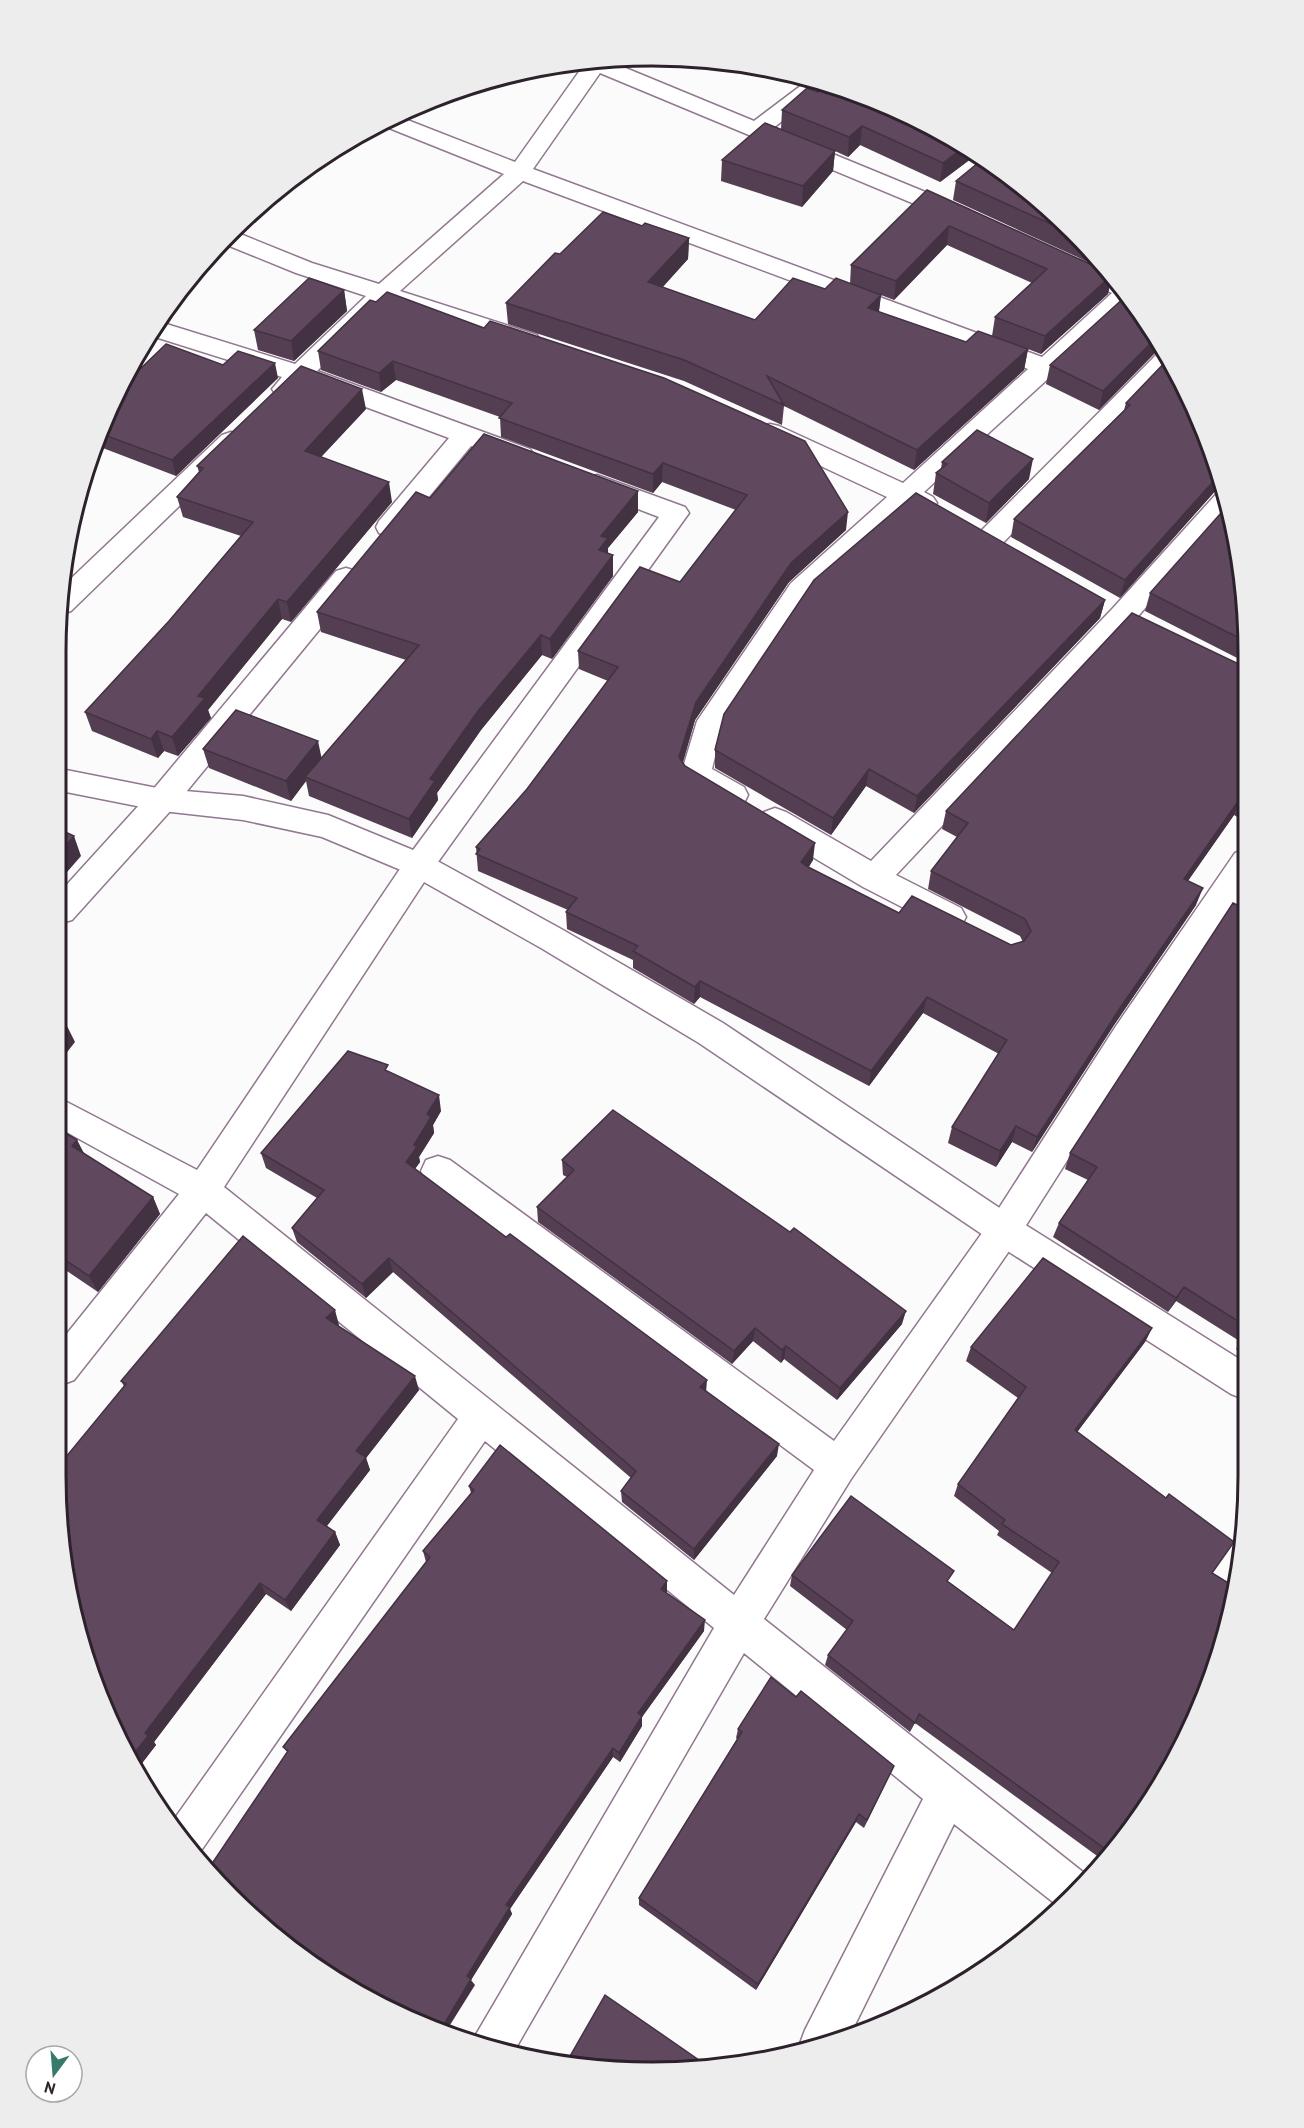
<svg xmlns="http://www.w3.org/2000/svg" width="1304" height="2128" font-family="'PT Sans',sans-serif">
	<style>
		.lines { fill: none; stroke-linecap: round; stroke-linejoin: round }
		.street-casing { stroke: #917790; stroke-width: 3 }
		.secondary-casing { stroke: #917790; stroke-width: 3 }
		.street { fill: #fff; fill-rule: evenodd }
		.secondary { fill: #fff; fill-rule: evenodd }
		.wall { fill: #533e52; fill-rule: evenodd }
		.shaded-wall { fill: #433242 }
		.building { fill: #60485f; stroke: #433242; stroke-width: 1.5 }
		.rim { fill: none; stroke: #2d222c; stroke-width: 3 }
	</style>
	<rect width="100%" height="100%" fill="#fbfbfb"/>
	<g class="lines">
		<g class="street-casing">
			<path id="street" d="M 612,59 L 611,62 L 754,121 L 811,78 L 829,84 L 772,129 L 969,210 L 973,215 L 969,220 L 953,220 L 600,73 L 533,169 L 1042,357 L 1112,293 L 1063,270 L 1059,265 L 1063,260 C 1076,256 1100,265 1112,275 C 1120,281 1126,294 1132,302 L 924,492 L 933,497 L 937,503 L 933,509 L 924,512 L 909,507 L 811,597 L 721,731 L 712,769 L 744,787 L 748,795 L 744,803 L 733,806 L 686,782 L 681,774 L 697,721 L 791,583 L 887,497 L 761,438 L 757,432 L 761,426 L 770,424 L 779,426 L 903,483 L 1028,369 L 523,181 L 400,291 L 537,335 L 540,341 L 537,347 L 528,349 L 519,347 L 387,303 L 317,371 L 530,449 L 534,455 L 530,461 L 521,464 L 471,446 L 399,533 L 389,536 L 379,533 L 376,527 L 379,521 L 449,438 L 304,384 C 295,394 290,398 276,395 L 272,389 L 282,377 L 152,336 L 160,322 L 295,364 L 366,296 L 296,273 L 222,243 L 233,231 L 312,263 L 379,284 L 504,174 L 379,124 L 397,116 L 515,162 L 583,66 L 577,61 Z
				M 1164,347 L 1173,365 L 1000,546 L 990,548 L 980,546 L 976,539 L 980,532 Z
				M 231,432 L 240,435 L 244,441 L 240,447 L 71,611 L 61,614 L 61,588 L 222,435 Z
				M 597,475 L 685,507 L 689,513 L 430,873 L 224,1187 L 734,1595 L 814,1470 L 426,1182 L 421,1171 L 426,1160 L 438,1156 L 450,1160 L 834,1441 L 992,1219 L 1116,1026 L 1235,853 L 1246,849 L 1246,886 L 1140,1046 L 1016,1241 L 851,1479 L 764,1619 L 1088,1876 L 1058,1906 L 954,1824 L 848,2039 L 801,2051 L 799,2046 L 805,2030 L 923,1799 L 744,1653 L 513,2053 L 471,2043 L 714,1628 L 485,1441 L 196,1858 L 170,1825 L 458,1419 L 206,1213 L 74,1380 L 61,1385 L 61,1341 L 179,1194 L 61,1129 L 61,1099 L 197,1170 L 408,857 L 659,517 L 588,490 L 584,484 L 588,478 Z
				M 1225,489 L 1230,511 L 1133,622 L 896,875 L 961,908 L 966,917 L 961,926 L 950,929 L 939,926 L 863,887 L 764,828 L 760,820 L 764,812 L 775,808 L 786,812 L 871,861 L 1113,608 L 1219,491 Z
				M 346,568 L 356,571 L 360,578 L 356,585 L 173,808 L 72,920 L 61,923 L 61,891 L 151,792 L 336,571 Z"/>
		</g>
		<g class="secondary-casing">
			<path id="secondary" d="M 61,769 L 162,789 L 243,796 L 328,815 L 430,857 L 563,930 L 723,1023 L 1016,1219 L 1244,1362 L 1244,1399 L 1231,1394 L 992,1241 L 699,1043 L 541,948 L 408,873 L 322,837 L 243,820 L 162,811 L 61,791 Z
				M 1220,890 L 1246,899 L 1246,924 L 1209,911 L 1204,902 L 1209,893 Z"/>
		</g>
		<use href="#street" class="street"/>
		<use href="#secondary" class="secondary"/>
	</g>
	<path class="wall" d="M 818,92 L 976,155 L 940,182 L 860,145 L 848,157 L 835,151 L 833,171 L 802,207 L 721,181 L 722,160 L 781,129 L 782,110 Z
		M 1015,179 L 1101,259 L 1110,272 L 953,200 L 956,181 Z
		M 927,190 L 1112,275 L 1108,294 L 1041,354 L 1028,349 L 1024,370 L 914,470 L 784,406 L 782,425 L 684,381 L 508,324 L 506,303 L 560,254 L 642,226 L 689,238 L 688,259 L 663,287 L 755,320 L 825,289 L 850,284 L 851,265 ZM 947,245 L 1032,283 L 995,317 L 992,336 L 966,342 L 879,312 L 881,295 L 894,300 Z
		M 344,290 L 347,311 L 294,361 L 258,350 L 254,330 Z
		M 1127,295 L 1163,345 L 1099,410 L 1046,384 L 1050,365 Z
		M 370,300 L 846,530 L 789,582 L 695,720 L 683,762 L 685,766 L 813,860 L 809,867 L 899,913 L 1011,945 L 1023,942 L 1020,936 L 928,889 L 931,871 L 957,837 L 942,829 L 946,811 L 1247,668 L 1246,822 L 1234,815 L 1188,881 L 1196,905 L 1114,1025 L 1032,1152 L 1012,1142 L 996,1167 L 948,1143 L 952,1127 L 999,1054 L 923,1013 L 869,1086 L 700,997 L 694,1004 L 633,968 L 633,960 L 567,929 L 566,912 L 568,910 L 478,871 L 476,847 L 527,789 L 608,681 L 579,669 L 578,651 L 680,582 L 736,510 L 662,482 L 653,493 L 501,437 L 500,417 L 396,380 L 381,392 L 321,370 L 318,351 Z
		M 1170,357 L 1225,489 L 1217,489 L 1120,598 L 1011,537 L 1014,519 L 1124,410 L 1126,403 Z
		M 223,365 L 278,378 L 176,476 L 95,445 L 101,424 L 138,371 Z
		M 366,409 L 321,457 L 392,502 L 291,622 L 282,619 L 208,710 L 211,718 L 178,756 L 164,751 L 158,758 L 92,731 L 85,712 L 169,621 L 241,536 L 183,517 L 177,497 L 199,472 L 197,466 Z
		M 942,462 L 1029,479 L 986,523 L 933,494 L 936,473 L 941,469 Z
		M 638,491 L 638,512 L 608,548 L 608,554 L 613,555 L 613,576 L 552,659 L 542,655 L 481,730 L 437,793 L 438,800 L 412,838 L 309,796 L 306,781 L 291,801 L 209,768 L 203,749 L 322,758 L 406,660 L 321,632 L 317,612 L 430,498 Z
		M 1150,593 L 1247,613 L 1247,663 L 1145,611 Z
		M 1105,600 L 1100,618 L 914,813 L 866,786 L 831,835 L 715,768 L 715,750 Z
		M 1246,909 L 1244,1355 L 1236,1349 L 1241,1342 L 1176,1301 L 1168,1312 L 1053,1237 L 1059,1223 L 1088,1180 L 1065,1169 L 1070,1153 Z
		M 389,1072 L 441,1111 L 433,1125 L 434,1133 L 419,1157 L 420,1162 L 415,1169 L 706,1391 L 777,1456 L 694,1560 L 622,1502 L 621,1491 L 631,1478 L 393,1272 L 366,1298 L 297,1242 L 292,1228 L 317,1198 L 266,1168 L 261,1153 Z
		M 61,1130 L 77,1140 L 83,1153 L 153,1197 L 160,1214 L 98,1292 L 61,1267 Z
		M 562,1160 L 902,1324 L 837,1400 L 784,1359 L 781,1363 L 753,1341 L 732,1364 L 538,1222 L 537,1207 L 567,1177 L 563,1175 Z
		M 339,1325 L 338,1326 L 419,1390 L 366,1458 L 370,1470 L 327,1526 L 335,1532 L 340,1545 L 291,1611 L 266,1594 L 154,1742 L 156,1745 L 136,1771 L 124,1386 L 121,1381 Z
		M 1152,1328 L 1145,1342 L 1077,1432 L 1212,1573 L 1125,1839 L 1104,1861 L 915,1723 L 910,1732 L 825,1665 L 828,1655 L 847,1630 L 790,1586 L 792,1575 L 949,1582 L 1014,1630 L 1052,1573 L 997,1535 L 999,1531 L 954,1496 L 958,1484 L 1018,1398 L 966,1361 L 971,1347 Z
		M 469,1486 L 667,1593 L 704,1631 L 642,1717 L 642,1726 L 620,1762 L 613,1757 L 510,1909 L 512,1914 L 471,1980 L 475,1985 L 283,1747 L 426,1562 L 423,1551 L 471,1493 Z
		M 796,1697 L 894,1766 L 864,1828 L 856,1822 L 756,1990 L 639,1905 L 639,1898 L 737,1739 L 736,1738 L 738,1729 Z"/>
	<path class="shaded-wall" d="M 862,126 L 860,145 L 848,157 L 849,137 Z
		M 964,147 L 976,155 L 940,182 L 943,163 Z
		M 835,151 L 833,171 L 802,207 L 803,186 Z
		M 949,226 L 947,245 L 894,300 L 896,281 Z
		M 689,238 L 688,259 L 648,302 L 648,282 Z
		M 1112,275 L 1108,294 L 1041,354 L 1045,336 Z
		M 344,290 L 347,311 L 294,361 L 291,341 Z
		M 881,295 L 878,316 L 868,308 Z
		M 1157,337 L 1162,345 L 1099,410 L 1103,391 Z
		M 1028,349 L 1024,370 L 914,470 L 917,450 Z
		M 393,361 L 396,380 L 381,392 L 379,373 Z
		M 275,363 L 278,378 L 176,476 L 172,460 Z
		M 362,389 L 366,409 L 308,471 L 305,451 Z
		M 1033,459 L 1029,479 L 986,523 L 989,503 Z
		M 663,463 L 662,482 L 653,493 L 653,474 Z
		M 1219,475 L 1221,479 L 1217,489 L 1120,598 L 1125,580 Z
		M 389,482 L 392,502 L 291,622 L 287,602 Z
		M 638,491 L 638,512 L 608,548 L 608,558 L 599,550 L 601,536 Z
		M 848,512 L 846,530 L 789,582 L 695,720 L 679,775 L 679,757 L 696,702 L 791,563 Z
		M 613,555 L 613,576 L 552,659 L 550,639 Z
		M 278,599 L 282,619 L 208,710 L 211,718 L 178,756 L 172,737 L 198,696 Z
		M 1105,600 L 1100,618 L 914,813 L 917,796 Z
		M 541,635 L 542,655 L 481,730 L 437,793 L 438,800 L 412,838 L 409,819 L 430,779 L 478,711 Z
		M 157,731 L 164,751 L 158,758 L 151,739 Z
		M 318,741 L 322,760 L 305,777 L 306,781 L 291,801 L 286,781 Z
		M 869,769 L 866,786 L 831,835 L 833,818 Z
		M 1241,797 L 1234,815 L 1177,896 L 1184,879 Z
		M 74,836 L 81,856 L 61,879 L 61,851 Z
		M 815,843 L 813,860 L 800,879 L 801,862 Z
		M 1203,888 L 1196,905 L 1114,1025 L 1032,1152 L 1037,1137 L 1120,1008 Z
		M 700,981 L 700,997 L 694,1004 L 695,987 Z
		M 927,997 L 923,1013 L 869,1086 L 871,1071 Z
		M 66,1024 L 75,1042 L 61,1060 L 61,1031 Z
		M 439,1095 L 441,1111 L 433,1125 L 434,1133 L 419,1157 L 420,1162 L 409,1177 L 406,1162 L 427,1114 Z
		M 1016,1126 L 1012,1142 L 996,1167 L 1000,1151 Z
		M 77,1140 L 86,1157 L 72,1146 Z
		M 153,1197 L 160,1214 L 98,1292 L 89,1276 Z
		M 389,1258 L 393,1272 L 366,1298 L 362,1284 Z
		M 1184,1287 L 1176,1301 L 1168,1312 L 1176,1298 Z
		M 335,1310 L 339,1325 L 331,1333 L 326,1318 Z
		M 906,1311 L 902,1324 L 837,1400 L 840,1388 Z
		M 755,1328 L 753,1341 L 732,1364 L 734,1351 Z
		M 1152,1328 L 1145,1342 L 1069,1443 L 1075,1430 Z
		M 786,1346 L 784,1359 L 781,1363 L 782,1350 Z
		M 415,1376 L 419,1390 L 366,1458 L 370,1470 L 322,1532 L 317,1520 L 356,1451 Z
		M 707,1380 L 706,1393 L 700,1387 Z
		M 779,1444 L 777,1456 L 694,1560 L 694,1549 Z
		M 335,1532 L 340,1545 L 291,1611 L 285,1600 Z
		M 667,1581 L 667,1593 L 661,1589 Z
		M 260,1583 L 266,1594 L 154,1742 L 156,1745 L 136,1771 L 129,1760 L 145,1733 Z
		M 705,1620 L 704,1631 L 642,1717 L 642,1726 L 620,1762 L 619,1753 L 638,1713 Z
		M 613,1748 L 613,1757 L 510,1909 L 512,1914 L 471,1980 L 475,1985 L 445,2033 L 440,2031 L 467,1976 L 506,1905 Z
		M 859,1814 L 856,1822 L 756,1990 L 758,1984 Z"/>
	<path class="building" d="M 828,84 L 916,117 L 964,147 L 943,163 L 862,126 L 849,137 L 782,110 L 807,88 L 818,92 Z
		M 765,123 L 835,151 L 803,186 L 722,160 Z
		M 983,159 L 1015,179 L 1075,235 L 956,181 Z
		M 927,190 L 1112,274 L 1112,275 L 1045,336 L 995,317 L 1047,269 L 949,226 L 896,281 L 851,265 Z
		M 603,212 L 642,226 L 645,223 L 689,238 L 648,282 L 755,320 L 793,278 L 825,289 L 836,278 L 881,295 L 868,308 L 966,342 L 978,331 L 1028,349 L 917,450 L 767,376 L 784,405 L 684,360 L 506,303 L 555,253 L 560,254 Z
		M 309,278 L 344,290 L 291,341 L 254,330 Z
		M 387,292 L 484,328 L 490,321 L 664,378 L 805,441 L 848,512 L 791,563 L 696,702 L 679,757 L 685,766 L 815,843 L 801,862 L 808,867 L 899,913 L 912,896 L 1011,945 L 1024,941 L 1031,931 L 1025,919 L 931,871 L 968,823 L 946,811 L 1132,613 L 1247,668 L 1246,801 L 1241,797 L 1184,879 L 1203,888 L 1120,1008 L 1037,1137 L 1016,1126 L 1000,1151 L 952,1127 L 1007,1040 L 927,997 L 871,1071 L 700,981 L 695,987 L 633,951 L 638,946 L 566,912 L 577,898 L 476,854 L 480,849 L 476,847 L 527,789 L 618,667 L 578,651 L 640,567 L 680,582 L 747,495 L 663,463 L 653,474 L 499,418 L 512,403 L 393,361 L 379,373 L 318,351 L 370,300 L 376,302 Z
		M 1127,295 L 1157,337 L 1103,391 L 1050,365 Z
		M 166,344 L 223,365 L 238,351 L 275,363 L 172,460 L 99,433 L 101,424 L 132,369 L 138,371 Z
		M 1170,357 L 1219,475 L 1125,580 L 1014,519 L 1130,405 L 1126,403 Z
		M 301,366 L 362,389 L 305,451 L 389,482 L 287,602 L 278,599 L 198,696 L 205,698 L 172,737 L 157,731 L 151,739 L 85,712 L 169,621 L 253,522 L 177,497 L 203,468 L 197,466 Z
		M 977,430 L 1033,459 L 989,503 L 936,473 L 947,464 L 942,462 Z
		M 484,434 L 638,491 L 601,536 L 608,538 L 599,550 L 613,555 L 550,639 L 541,635 L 478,711 L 430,779 L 435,781 L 409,819 L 305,777 L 419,645 L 317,612 L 416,492 L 430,498 Z
		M 916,493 L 1105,600 L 917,796 L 869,769 L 833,818 L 715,750 L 724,714 L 814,580 Z
		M 1229,504 L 1247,613 L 1247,642 L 1150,593 Z
		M 236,710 L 318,741 L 286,781 L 203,749 Z
		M 61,830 L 74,836 L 61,851 Z
		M 1233,903 L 1246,909 L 1244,1325 L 1184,1287 L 1176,1298 L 1059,1223 L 1097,1167 L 1070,1153 Z
		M 61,1021 L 66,1024 L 61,1031 Z
		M 348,1051 L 388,1065 L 385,1070 L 439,1095 L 427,1114 L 431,1117 L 414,1145 L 417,1147 L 406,1162 L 506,1237 L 510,1234 L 707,1380 L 700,1387 L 779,1444 L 694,1549 L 621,1491 L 636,1471 L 389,1258 L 362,1284 L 292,1228 L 324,1190 L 261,1153 Z
		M 613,1110 L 790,1232 L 794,1228 L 906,1311 L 840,1388 L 786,1346 L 782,1350 L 755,1328 L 734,1351 L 537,1207 L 574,1170 L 562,1160 Z
		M 61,1130 L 77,1140 L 72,1146 L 153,1197 L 89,1276 L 61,1257 Z
		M 243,1236 L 335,1310 L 326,1318 L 415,1376 L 356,1451 L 366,1457 L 317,1520 L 335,1532 L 285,1600 L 260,1583 L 145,1733 L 148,1736 L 129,1760 L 117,1740 L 87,1667 L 61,1554 L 61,1463 L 126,1384 L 121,1381 Z
		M 1043,1258 L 1152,1328 L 1075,1430 L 1166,1498 L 1169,1494 L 1234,1542 L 1212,1573 L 1235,1587 L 1203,1704 L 1125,1839 L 1111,1853 L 919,1714 L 915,1723 L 828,1655 L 853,1621 L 792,1575 L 851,1496 L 954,1571 L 947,1581 L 1014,1630 L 1059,1562 L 1002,1524 L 1005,1520 L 958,1484 L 1026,1387 L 971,1347 Z
		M 500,1445 L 667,1581 L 661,1589 L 705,1620 L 638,1713 L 642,1716 L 619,1753 L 613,1748 L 506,1905 L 510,1907 L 467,1976 L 471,1979 L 440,2031 L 320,1972 L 230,1898 L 207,1871 L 288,1751 L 283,1747 L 430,1557 L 423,1551 L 474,1490 L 469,1486 Z
		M 771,1677 L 796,1697 L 801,1691 L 894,1766 L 867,1820 L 859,1814 L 758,1984 L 639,1898 L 742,1732 L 738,1729 Z
		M 605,1995 L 712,2069 L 652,2072 L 574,2067 L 565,2065 Z"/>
	<path d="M0 0H1304V2128H0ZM652 66H652A586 586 0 0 1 1238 652V1476A586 586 0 0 1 652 2062H652A586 586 0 0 1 66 1476V652A586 586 0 0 1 652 66Z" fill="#eeedee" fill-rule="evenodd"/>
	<path class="rim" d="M652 66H652A586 586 0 0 1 1238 652V1476A586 586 0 0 1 652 2062H652A586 586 0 0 1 66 1476V652A586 586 0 0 1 652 66Z"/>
	<g transform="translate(54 2074) rotate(196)"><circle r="28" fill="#ffffff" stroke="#aba7ab" stroke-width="1.5"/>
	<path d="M0-4.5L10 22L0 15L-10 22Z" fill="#377a6c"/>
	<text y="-9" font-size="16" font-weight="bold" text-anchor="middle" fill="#2d222c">N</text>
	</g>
</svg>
